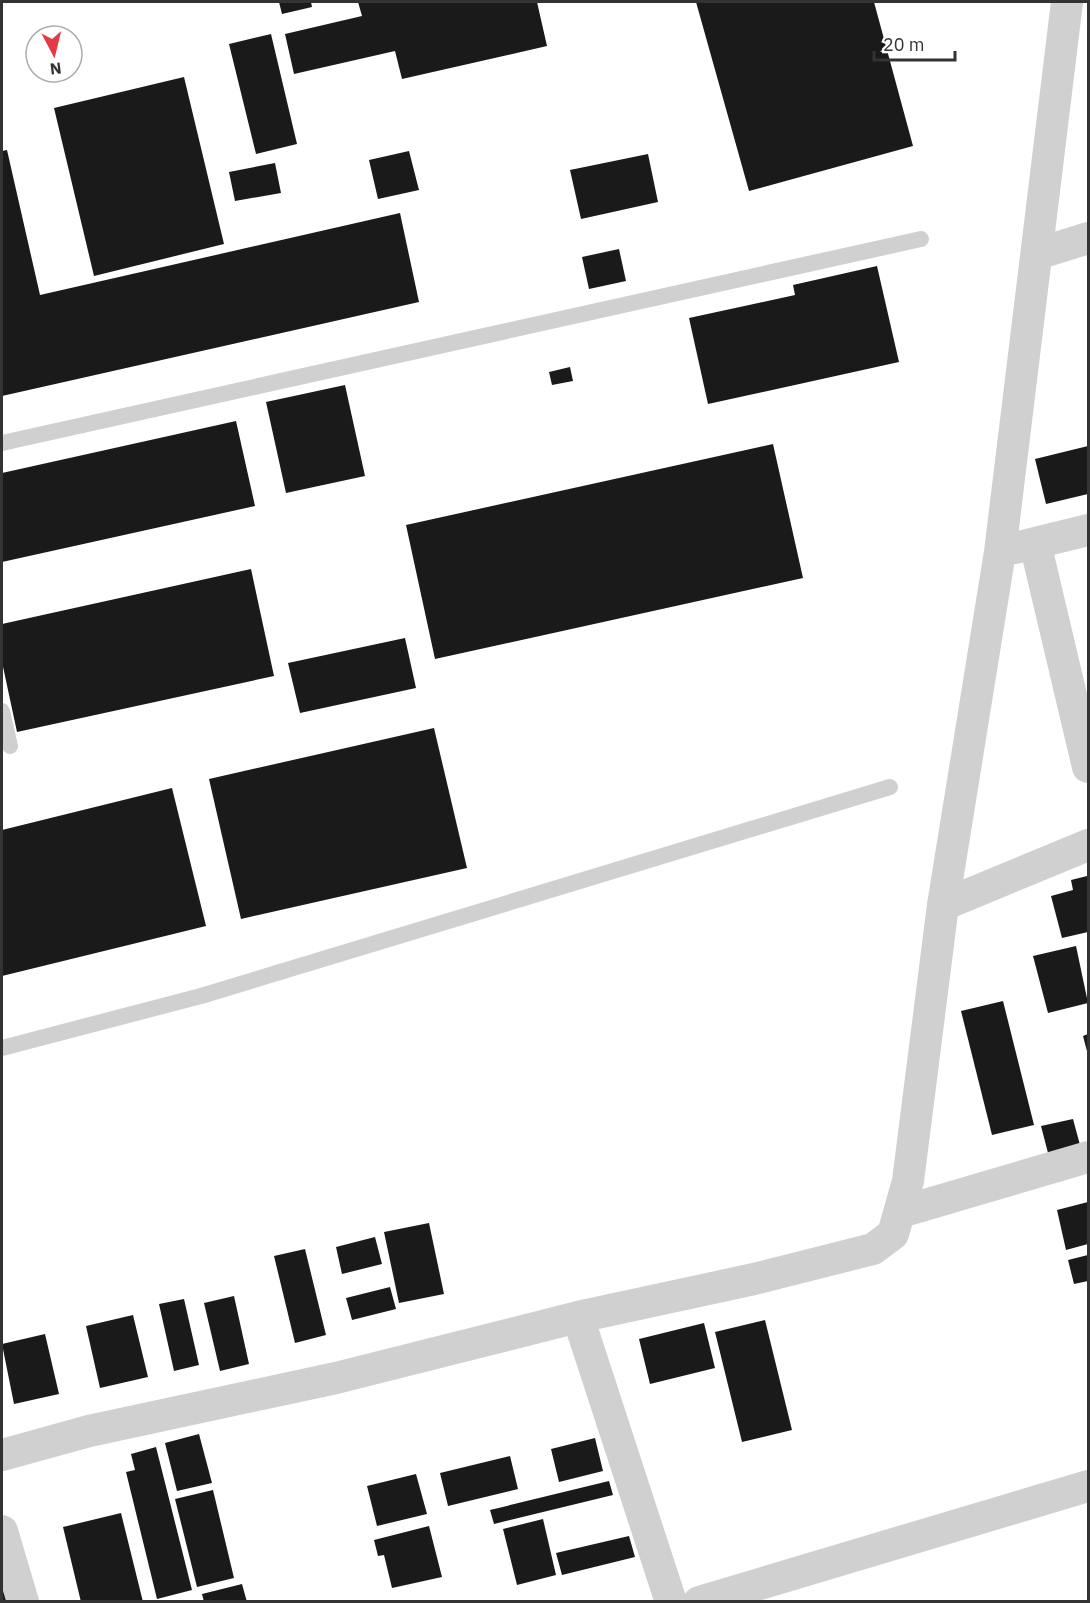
<svg xmlns="http://www.w3.org/2000/svg" width="1090" height="1603" font-family="'IBM Plex Sans',sans-serif">
	<style>
		.building { fill: #1a1a1a }
		.lines { fill: none; stroke-linecap: round; stroke-linejoin: round }
		.service { stroke: #d0d0d0; stroke-width: 16 }
		.minor { stroke: #d0d0d0; stroke-width: 32 }
	</style>
	<rect width="100%" height="100%" fill="#fff"/>
	<path class="building" d="M 279,2 L 311,2 L 312,7 L 282,14 Z
		M 358,2 L 537,2 L 547,46 L 402,79 L 395,51 L 294,74 L 285,34 L 362,16 Z
		M 696,2 L 874,2 L 913,146 L 749,191 Z
		M 271,34 L 297,144 L 256,154 L 229,44 Z
		M 184,77 L 224,244 L 94,276 L 54,108 Z
		M 7,150 L 40,295 L 400,213 L 419,302 L 2,396 L 2,151 Z
		M 409,151 L 419,190 L 378,199 L 369,160 Z
		M 648,154 L 658,202 L 581,219 L 570,170 Z
		M 275,163 L 281,193 L 235,201 L 229,172 Z
		M 619,249 L 626,281 L 589,289 L 582,257 Z
		M 877,266 L 899,362 L 708,404 L 689,318 L 795,295 L 793,285 Z
		M 570,367 L 573,381 L 552,385 L 549,372 Z
		M 345,385 L 365,476 L 286,493 L 266,402 Z
		M 236,421 L 255,506 L 2,562 L 2,473 Z
		M 773,444 L 803,578 L 435,659 L 406,525 Z
		M 1088,446 L 1088,494 L 1046,504 L 1035,459 Z
		M 251,569 L 274,676 L 17,732 L 2,662 L 2,624 Z
		M 405,638 L 416,688 L 300,713 L 288,663 Z
		M 434,728 L 467,868 L 241,919 L 209,779 Z
		M 172,788 L 206,926 L 2,976 L 2,830 Z
		M 1087,876 L 1088,932 L 1062,938 L 1051,896 L 1073,890 L 1071,880 Z
		M 1076,946 L 1088,1003 L 1048,1013 L 1033,956 Z
		M 1003,1001 L 1034,1125 L 992,1135 L 961,1011 Z
		M 1088,1034 L 1088,1055 L 1083,1036 Z
		M 1073,1119 L 1080,1145 L 1048,1153 L 1041,1126 Z
		M 1088,1202 L 1088,1244 L 1066,1250 L 1057,1210 Z
		M 429,1223 L 444,1294 L 399,1303 L 384,1232 Z
		M 375,1237 L 382,1264 L 342,1274 L 336,1247 Z
		M 305,1249 L 326,1335 L 295,1343 L 274,1256 Z
		M 1088,1255 L 1088,1281 L 1074,1284 L 1068,1260 Z
		M 390,1287 L 396,1309 L 352,1320 L 346,1298 Z
		M 234,1296 L 249,1364 L 220,1371 L 204,1303 Z
		M 184,1299 L 199,1365 L 174,1371 L 159,1304 Z
		M 133,1315 L 148,1377 L 100,1388 L 86,1326 Z
		M 765,1320 L 792,1430 L 742,1442 L 715,1332 Z
		M 704,1323 L 715,1368 L 650,1384 L 639,1339 Z
		M 45,1334 L 59,1394 L 14,1404 L 2,1344 Z
		M 199,1434 L 212,1483 L 177,1491 L 165,1443 Z
		M 595,1438 L 603,1471 L 559,1482 L 551,1449 Z
		M 156,1447 L 192,1590 L 157,1599 L 126,1472 L 135,1470 L 131,1454 Z
		M 510,1456 L 518,1489 L 448,1506 L 440,1473 Z
		M 416,1474 L 427,1514 L 377,1526 L 367,1486 Z
		M 609,1481 L 613,1495 L 494,1524 L 490,1510 Z
		M 213,1490 L 234,1578 L 197,1587 L 175,1499 Z
		M 121,1513 L 143,1602 L 81,1602 L 63,1527 Z
		M 543,1519 L 556,1575 L 517,1585 L 503,1529 Z
		M 429,1526 L 442,1577 L 392,1588 L 384,1555 L 378,1556 L 374,1540 Z
		M 629,1536 L 635,1557 L 562,1575 L 556,1553 Z
		M 242,1584 L 247,1602 L 204,1602 L 202,1594 Z
		M 2,1585 L 13,1602 L 2,1602 Z"/>
	<g class="lines">
		<path class="service" d="M 2,443 L 921,239
			M 2,711 L 10,746
			M 2,1048 L 201,996 L 890,787"/>
		<path class="minor" d="M 1037,254 L 1088,238
			M 1035,543 L 1088,767
			M 1015,548 L 1088,530
			M 943,905 L 1088,845
			M 901,1212 L 1088,1157
			M 578,1317 L 671,1602
			M 2,1455 L 89,1431 L 336,1378 L 578,1317 L 754,1279 L 873,1249 L 893,1234 L 908,1181 L 943,905 L 1000,552 L 1067,2
			M 2,1531 L 23,1602
			M 699,1602 L 1088,1486"/>
	</g>
	<rect width="1090" height="1603" fill="none" stroke="#333333" stroke-width="6"/>
	<g transform="translate(54 54) rotate(173)"><circle r="28" fill="#ffffff" stroke="#adadad" stroke-width="1.5"/>
	<path d="M0-4.5L10 22L0 15L-10 22Z" fill="#e63946"/>
	<text y="-9" font-size="16" font-weight="bold" text-anchor="middle" fill="#333333">N</text>
	</g>
	<path d="M874 51v9h81v-9" fill="none" stroke="#333333" stroke-width="3"/>
	<text x="883" y="51" font-size="18" fill="#333333" stroke="#ffffff" stroke-width="4.5" paint-order="stroke">20 m</text>
</svg>
